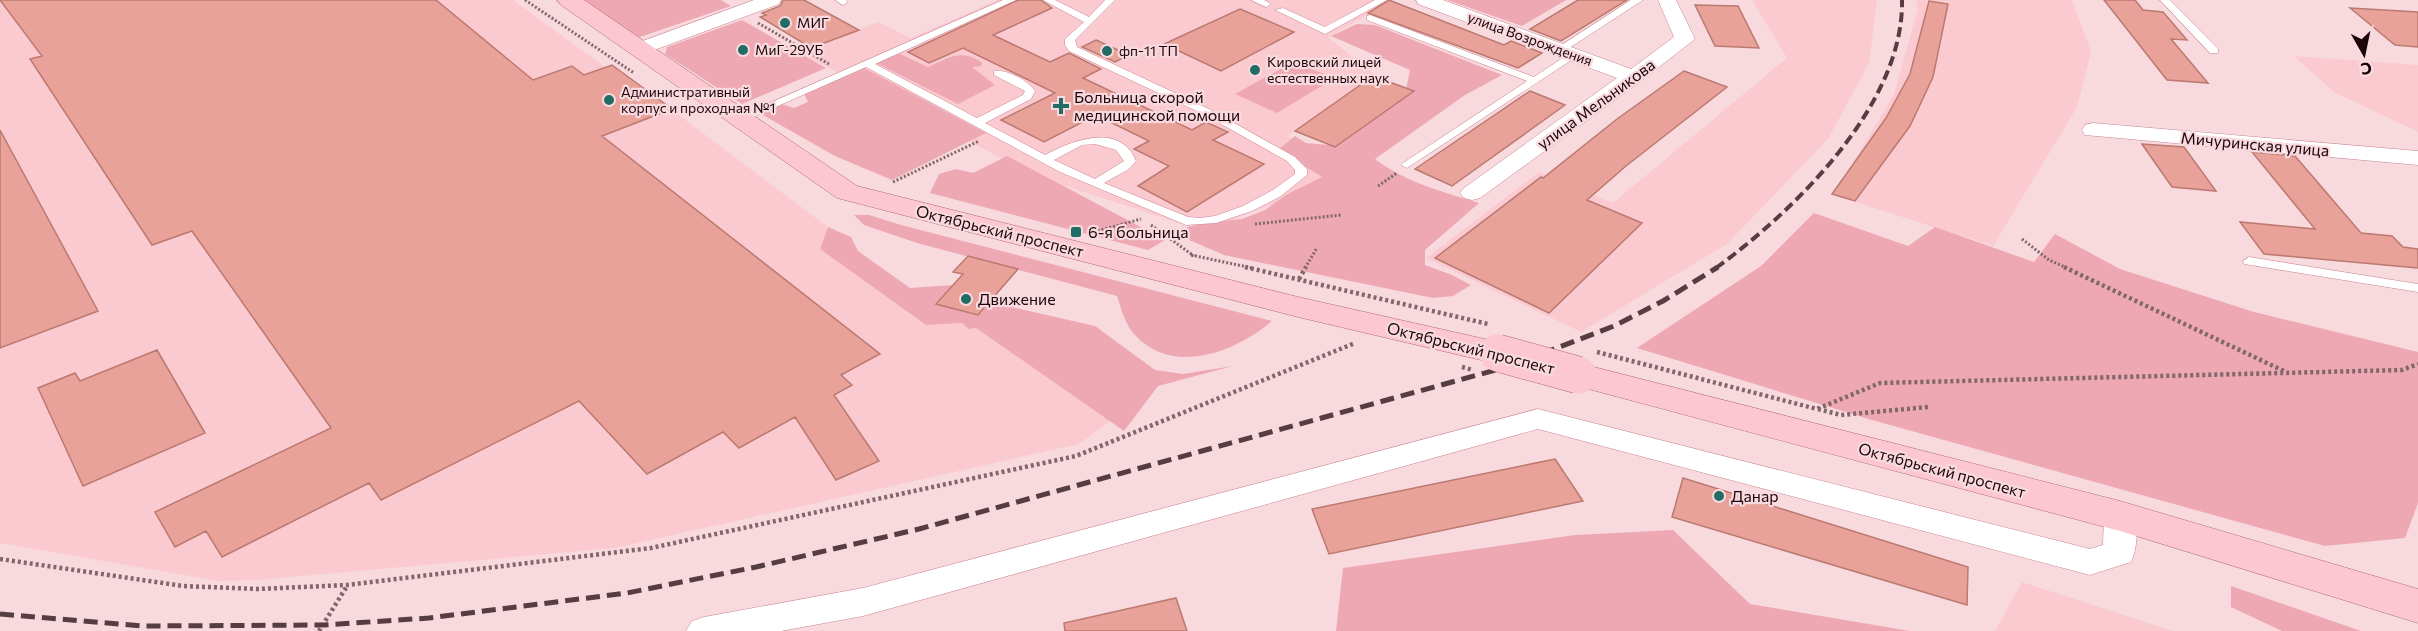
<svg xmlns="http://www.w3.org/2000/svg" width="2418" height="631" font-family="Commissioner,sans-serif">
	<style>
		.built { fill: #fbcad1 }
		.green { fill: #eda8b4 }
		.building { fill: #e8a299; stroke: #bb7970; stroke-width: 1.5 }
		.lines { fill: none; stroke-linecap: round; stroke-linejoin: round }
		.lane-casing { stroke: #c98592; stroke-width: 1 }
		.street-casing { stroke: #c98592; stroke-width: 1 }
		.primary-casing { stroke: #ac6a77; stroke-width: 1 }
		.path-far1 { stroke: #81666b; stroke-width: 3; stroke-dasharray: 2 2; stroke-linecap: butt }
		.path { stroke: #81666b; stroke-width: 4.5; stroke-dasharray: 3 3; stroke-linecap: butt }
		.lane { fill: #fff; fill-rule: evenodd }
		.street { fill: #fff; fill-rule: evenodd }
		.primary { fill: #fcc7d1; fill-rule: evenodd }
		.rail-far1 { stroke: #563d42; stroke-width: 4; stroke-dasharray: 10 5; stroke-linecap: butt }
		.rail { stroke: #563d42; stroke-width: 5; stroke-dasharray: 14 7; stroke-linecap: butt }
		.primary-bridge-casing { stroke: #ac6a77; stroke-width: 38; stroke-linecap: butt }
		.path-bridge { stroke: #81666b; stroke-width: 4.5; stroke-dasharray: 3 3; stroke-linecap: butt }
		.primary-bridge { stroke: #fcc7d1; stroke-width: 37 }
		.poi-dot { fill: #226c66; stroke: #f8d9de; stroke-width: 2 }
		.labels { text-anchor: middle; stroke-width: 4.5; stroke-linejoin: round; paint-order: stroke }
		.far-poi-label { font-size: 14px; fill: #1c050a; stroke: #f8d9de; text-anchor: start }
		.far-street-label { font-size: 14px; fill: #1c050a; stroke: #f8d9de }
		.poi-label { font-size: 16px; fill: #1c050a; stroke: #f8d9de; text-anchor: start }
		.street-label { font-size: 16px; fill: #1c050a; stroke: #f8d9de }
	</style>
	<rect width="100%" height="100%" fill="#f8d9de"/>
	<path class="built" d="M 0,0 L 513,0 L 605,67 L 612,65 L 828,227 L 820,249 L 926,325 L 962,323 L 976,328 L 1110,421 L 1079,444 L 615,548 L 257,580 L 219,581 L 0,543 Z
		M 998,0 L 1393,0 L 1328,37 L 1375,75 L 1287,136 L 1345,171 L 1288,204 L 1271,205 L 1215,226 L 1185,225 L 1035,176 L 805,55 L 816,51 L 811,48 L 878,22 L 911,38 Z
		M 1752,0 L 1877,0 L 1869,63 L 1828,139 L 1727,244 L 1581,332 L 1426,258 L 1539,172 L 1613,203 L 1787,58 Z
		M 1916,0 L 2072,0 L 2091,52 L 2077,107 L 1993,246 L 1834,195 L 1894,94 L 1918,9 Z
		M 2294,56 L 2418,65 L 2418,132 L 2334,92 Z
		M 2022,582 L 2173,631 L 1995,631 Z"/>
	<path class="green" d="M 579,0 L 721,0 L 731,6 L 634,39 Z
		M 1447,0 L 1566,0 L 1522,26 Z
		M 742,20 L 826,68 L 742,104 L 665,54 L 667,47 Z
		M 1357,24 L 1375,25 L 1502,75 L 1465,95 L 1375,159 C 1405,182 1443,192 1479,203 L 1425,250 L 1425,265 L 1452,275 L 1471,285 L 1453,296 L 1433,298 L 1224,255 L 1189,240 L 1187,227 L 1211,222 L 1242,219 L 1265,210 L 1286,195 L 1322,177 L 1278,150 L 1295,136 L 1306,143 L 1328,145 L 1405,95 L 1410,70 L 1331,36 Z
		M 898,53 L 928,67 C 948,58 962,48 982,63 L 981,66 L 972,67 L 995,85 L 958,104 L 876,63 Z
		M 1293,62 L 1335,78 L 1277,113 L 1235,94 Z
		M 864,68 L 986,133 L 892,180 L 835,156 L 761,114 L 782,104 L 794,108 L 808,102 L 804,94 Z
		M 1007,156 L 1165,240 L 1148,250 L 930,193 L 939,174 L 956,169 L 973,173 Z
		M 1814,213 L 1908,246 L 1935,227 L 2034,262 L 2055,234 L 2120,269 L 2254,312 L 2418,352 L 2418,503 L 2405,538 L 2325,546 L 1872,420 L 1637,348 L 1761,266 Z
		M 854,215 L 869,215 L 901,225 L 1272,321 C 1236,352 1172,377 1134,334 C 1125,324 1121,308 1117,296 L 917,243 L 864,225 Z
		M 828,227 L 851,237 L 858,251 L 910,288 L 953,285 L 937,304 L 978,315 L 990,302 L 1095,326 L 1155,370 L 1183,374 L 1233,366 L 1158,386 L 1124,431 L 976,328 L 969,329 L 962,323 L 926,325 L 820,249 Z
		M 1673,530 L 1750,604 L 1910,631 L 1336,631 L 1343,568 L 1575,535 Z
		M 2231,586 L 2361,631 L 2282,631 L 2231,607 Z"/>
	<path class="building" d="M 0,0 L 436,0 L 533,80 L 572,66 L 584,75 L 612,65 L 672,109 L 602,136 L 880,354 L 841,375 L 852,385 L 834,395 L 879,461 L 836,480 L 795,417 L 739,448 L 723,432 L 647,474 L 579,401 L 381,500 L 369,483 L 222,557 L 206,531 L 175,547 L 155,512 L 331,428 L 192,231 L 152,245 L 30,59 L 42,56 Z
		M 783,0 L 804,0 L 859,30 L 811,48 L 760,17 L 766,15 L 762,13 L 780,6 Z
		M 1018,0 L 1041,0 L 1052,8 L 993,35 L 1050,62 L 1069,53 L 1101,69 L 1083,78 L 1192,130 L 1206,122 L 1228,132 L 1213,140 L 1264,164 L 1187,212 L 1138,186 L 1169,166 L 1134,149 L 1149,141 L 1096,115 L 1044,142 L 1001,120 L 1055,93 L 963,48 L 929,63 L 908,52 Z
		M 1389,0 L 1504,45 L 1511,41 L 1542,53 L 1518,68 L 1368,13 Z
		M 1578,0 L 1627,0 L 1561,41 L 1530,29 Z
		M 2104,0 L 2135,0 L 2143,10 L 2163,12 L 2187,40 L 2171,39 L 2208,83 L 2167,80 Z
		M 1929,1 L 1948,4 L 1933,77 L 1910,126 L 1855,201 L 1832,194 L 1886,118 L 1910,74 Z
		M 1695,5 L 1738,6 L 1759,48 L 1715,46 Z
		M 2350,8 L 2418,12 L 2418,47 L 2395,45 Z
		M 1240,9 L 1294,32 L 1221,71 L 1164,44 Z
		M 1096,40 L 1129,55 L 1115,62 L 1082,47 Z
		M 1684,71 L 1727,87 L 1626,166 L 1587,200 L 1642,223 L 1549,313 L 1435,258 L 1541,177 L 1543,178 L 1617,119 Z
		M 1373,76 L 1414,91 L 1335,147 L 1295,131 Z
		M 1530,91 L 1565,105 L 1452,186 L 1415,169 Z
		M 0,130 L 98,311 L 0,348 Z
		M 2142,144 L 2184,147 L 2216,191 L 2172,187 Z
		M 2252,152 L 2295,156 L 2361,233 L 2392,236 L 2403,247 L 2418,249 L 2418,268 L 2264,254 L 2240,222 L 2315,229 Z
		M 968,256 L 1018,269 L 978,315 L 936,304 L 963,274 L 953,272 Z
		M 157,350 L 205,433 L 83,486 L 38,388 L 75,373 L 80,381 Z
		M 1555,459 L 1583,501 L 1329,554 L 1312,509 Z
		M 1683,478 L 1968,567 L 1967,605 L 1672,517 Z
		M 1176,598 L 1187,631 L 1065,631 L 1064,623 Z"/>
	<g class="lines">
		<g class="lane-casing">
			<path id="lane" d="M 835,0 L 846,0 L 848,2 L 843,5 Z
				M 1003,0 L 1016,0 L 875,64 L 977,118 L 1023,95 L 1025,91 L 994,75 L 994,71 C 1007,69 1028,81 1035,91 L 1031,99 L 985,123 L 1045,155 C 1071,141 1120,121 1136,161 L 1129,169 L 1104,183 L 1188,217 L 1200,218 L 1215,216 L 1243,206 L 1273,190 L 1295,174 L 1295,170 L 1287,161 L 1203,114 L 1069,51 L 1065,45 L 1065,39 L 1084,22 L 1043,0 L 1055,0 L 1089,17 L 1105,0 L 1115,0 L 1075,40 L 1077,47 L 1211,110 L 1295,157 L 1307,169 L 1307,175 L 1281,196 L 1252,211 L 1216,223 L 1186,225 L 1060,172 L 866,67 L 744,121 L 740,122 L 734,119 ZM 1095,144 L 1116,150 L 1124,161 L 1095,179 L 1054,160 L 1082,145 Z
				M 1251,0 L 1264,0 L 1271,4 L 1266,7 Z
				M 1375,0 L 1387,0 L 1325,34 L 1275,10 L 1283,8 L 1325,27 Z
				M 1631,0 L 1643,0 L 1563,52 L 1559,53 L 1554,50 Z
				M 2160,0 L 2170,0 L 2218,49 L 2218,53 L 2210,53 Z
				M 1370,15 L 1534,77 L 1570,53 L 1574,52 L 1579,55 L 1407,168 L 1401,165 L 1403,163 L 1527,81 L 1367,20 L 1367,16 Z
				M 2249,257 L 2418,284 L 2418,292 L 2244,264 L 2243,261 Z"/>
		</g>
		<g class="street-casing">
			<path id="street" d="M 754,0 L 781,0 L 779,4 L 646,53 L 632,53 L 629,49 L 632,45 Z
				M 1416,0 L 1443,0 L 1631,69 L 1674,37 L 1658,0 L 1676,0 L 1695,39 L 1641,81 L 1480,198 L 1472,200 L 1464,198 L 1460,193 L 1464,188 L 1617,78 L 1418,4 Z
				M 2093,123 L 2418,151 L 2418,165 L 2085,135 L 2082,130 L 2085,125 Z
				M 1538,409 L 2090,549 L 2103,545 L 2104,516 L 2109,508 L 2120,504 L 2131,508 C 2139,522 2138,547 2131,562 L 2090,575 L 1538,429 L 863,616 L 781,631 L 686,631 L 692,621 L 704,617 L 863,588 Z"/>
		</g>
		<g class="primary-casing">
			<path id="primary" d="M 557,0 L 584,0 L 857,186 L 1298,297 L 1498,342 L 1510,345 L 1515,353 L 1510,361 L 1498,364 L 1298,317 L 837,198 L 561,5 Z
				M 1578,363 L 2120,501 L 2418,589 L 2418,623 L 2120,531 L 1566,383 L 1561,375 L 1566,367 Z"/>
		</g>
		<path class="path-far1" d="M 525,0 L 634,73
			M 758,23 L 829,64
			M 893,182 L 979,141
			M 1378,186 L 1397,173
			M 1255,224 L 1341,215
			M 1151,225 L 1194,256
			M 1090,233 L 1141,219
			M 2022,239 L 2049,260 L 2067,268
			M 1191,255 L 1252,268
			M 1305,268 L 1317,248"/>
		<path class="path" d="M 1245,267 L 1488,324
			M 2064,267 L 2286,372
			M 1299,279 L 1306,267
			M 1620,358 L 1817,409 L 1880,383 L 2402,370 L 2418,364
			M 1818,409 L 1841,415 L 1928,407
			M 0,559 L 183,586 L 258,589 L 347,585 L 651,548 L 1076,456 L 1355,343
			M 319,631 L 347,586"/>
		<use href="#lane" class="lane"/>
		<use href="#street" class="street"/>
		<use href="#primary" class="primary"/>
		<path class="rail-far1" d="M 1716,268 C 1794,211 1904,105 1902,0"/>
		<path class="rail" d="M 0,614 L 143,626 L 323,625 L 429,618 L 627,593 L 756,567 L 919,529 L 1510,366 L 1614,326 L 1663,301 L 1718,267"/>
		<g class="primary-bridge-casing">
			<path id="primary-bridge" d="M 1498,353 L 1578,375"/>
		</g>
		<path class="path-bridge" d="M 1597,352 L 1620,358
			M 1462,367 L 1473,370"/>
		<use href="#primary-bridge" class="primary-bridge"/>
	</g>
	<g class="poi-dot">
		<circle cx="785" cy="23" r="6"/>
		<circle cx="743" cy="50" r="6"/>
		<circle cx="1107" cy="51" r="6"/>
		<circle cx="1255" cy="70" r="6"/>
		<circle cx="609" cy="100" r="6"/>
		<path d="M1058 97h6v6h6v6h-6v6h-6v-6h-6v-6h6z"/>
		<rect x="1070" y="226" width="12" height="12" rx="3"/>
		<circle cx="966" cy="299" r="6"/>
		<circle cx="1719" cy="496" r="6"/>
	</g>
	<g class="labels">
		<g class="far-poi-label">
			<text x="797" y="28">МИГ</text>
			<text x="755" y="55">МиГ-29УБ</text>
			<text x="1119" y="56">фп-11 ТП</text>
			<text x="1267" y="67">Кировский лицей<tspan x="1267" dy="16">естественных наук</tspan></text>
			<text x="621" y="97">Административный<tspan x="621" dy="16">корпус и проходная №1</tspan></text>
		</g>
		<g class="far-street-label">
			<text transform="translate(1530 39) rotate(20)" y="5">улица Возрождения</text>
		</g>
		<g class="poi-label">
			<text x="1074" y="103">Больница скорой<tspan x="1074" dy="18">медицинской помощи</tspan></text>
			<text x="1088" y="238">6-я больница</text>
			<text x="978" y="305">Движение</text>
			<text x="1731" y="502">Данар</text>
		</g>
		<g class="street-label">
			<text transform="translate(1596 104) rotate(-36)" y="6">улица Мельникова</text>
			<text transform="translate(2255 144) rotate(5)" y="6">Мичуринская улица</text>
			<text transform="translate(1000 231) rotate(14)" y="6">Октябрьский проспект</text>
			<text transform="translate(1471 348) rotate(14)" y="6">Октябрьский проспект</text>
			<text transform="translate(1942 470) rotate(15)" y="6">Октябрьский проспект</text>
		</g>
	</g>
	<g transform="translate(2364 54) rotate(171)" stroke="#f8d9de" stroke-width="4.5" paint-order="stroke">
	<path d="M0-4.5L10 22L0 15L-10 22Z" fill="#1c050a"/>
	<text y="-9" font-size="16" font-weight="bold" text-anchor="middle" fill="#1c050a">С</text>
	</g>
</svg>
